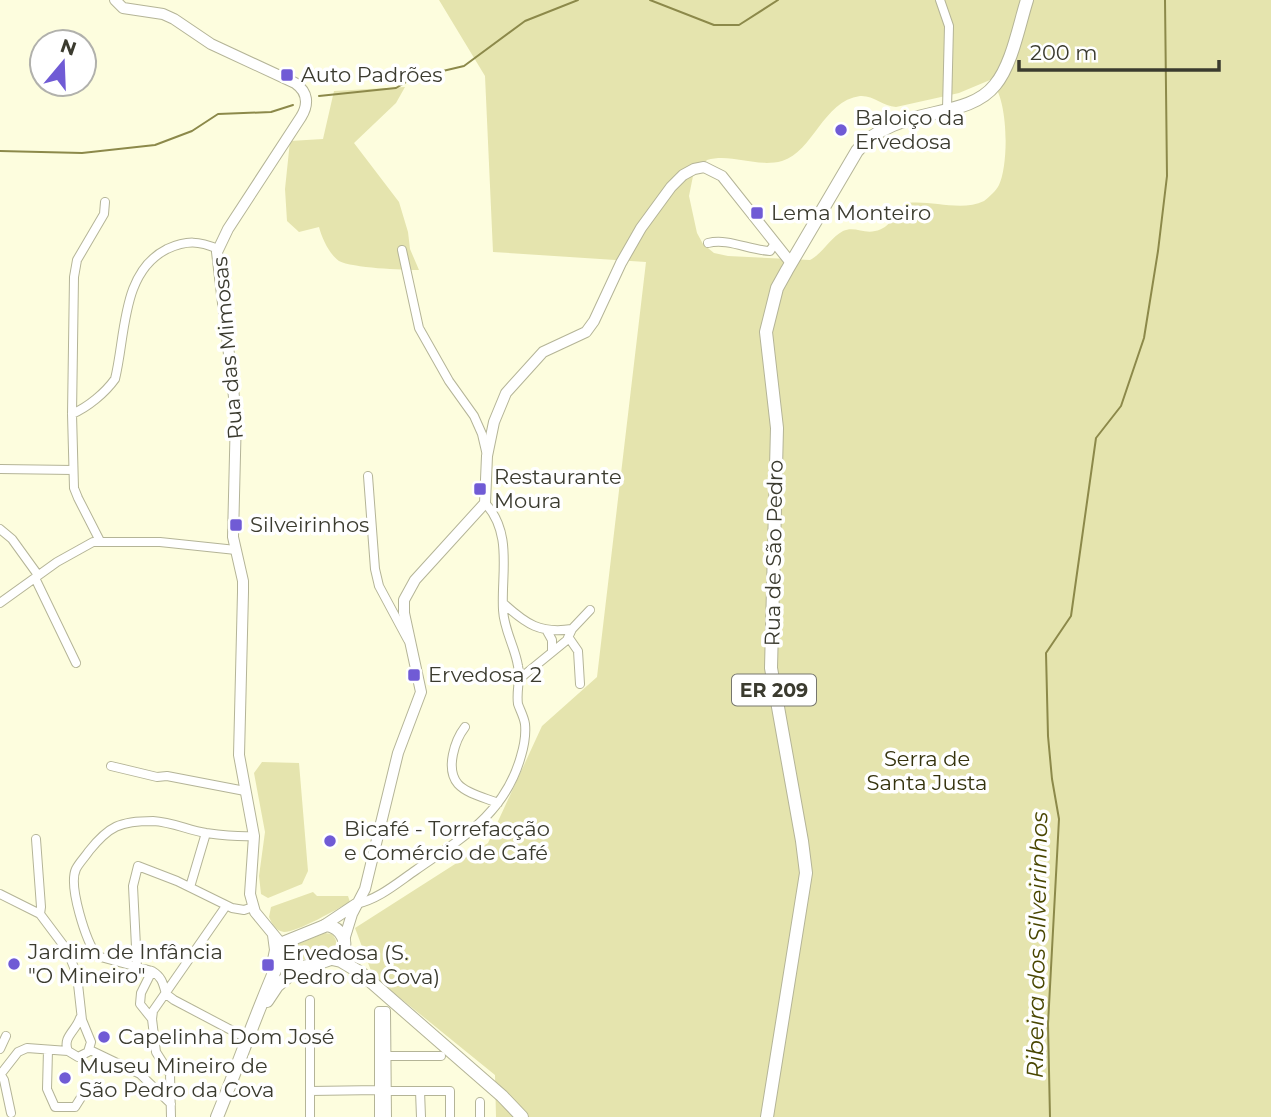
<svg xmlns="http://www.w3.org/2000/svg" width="1271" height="1117" font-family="Montserrat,sans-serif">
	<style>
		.green { fill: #e5e4ae; fill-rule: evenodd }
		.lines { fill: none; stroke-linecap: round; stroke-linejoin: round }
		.stream { stroke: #8c894a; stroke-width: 2 }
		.street-casing { stroke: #b4b497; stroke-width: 10 }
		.secondary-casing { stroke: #b4b497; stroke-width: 12 }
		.primary-casing { stroke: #b4b497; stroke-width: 14 }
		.street { stroke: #fff; stroke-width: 8 }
		.secondary { stroke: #fff; stroke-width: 10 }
		.primary { stroke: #fff; stroke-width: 12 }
		.poi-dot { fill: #705bd5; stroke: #fff; stroke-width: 2.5 }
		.labels { text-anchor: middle; stroke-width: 7; stroke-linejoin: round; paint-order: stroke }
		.shield { fill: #fff; stroke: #76766d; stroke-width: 2 }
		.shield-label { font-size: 19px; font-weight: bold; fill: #3b3b2f }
		.poi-label { font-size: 21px; fill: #3b3b2f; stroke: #fff; text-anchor: start }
		.street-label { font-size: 21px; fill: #3b3b2f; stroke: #fff }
		.park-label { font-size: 21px; fill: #34320d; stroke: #fff }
		.water-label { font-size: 23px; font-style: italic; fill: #494600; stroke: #fff }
	</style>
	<rect width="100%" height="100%" fill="#fdfdde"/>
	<path class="green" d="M 439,0 L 1271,0 L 1271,1117 L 496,1117 L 495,1075 L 373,976 L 355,928 L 488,843 L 542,726 L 597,677 L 646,262 L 493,252 L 485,76 ZM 990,80 C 1009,96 1009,164 999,185 C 996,191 989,197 984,201 C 962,212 931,200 908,203 C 897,211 890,229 875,231 C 864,234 854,226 843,231 C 830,238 823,253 810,260 L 728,256 L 714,253 L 703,244 L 697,233 L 689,196 L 693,176 L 707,160 C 732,153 756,168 782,161 C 813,152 823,101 860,96 C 873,95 883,106 896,107 L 959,93 Z
		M 405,87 L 396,103 L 354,143 L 399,202 L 408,232 L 410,249 L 419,270 C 403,270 352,268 339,261 C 329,254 322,238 319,227 L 299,232 L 287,221 L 285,189 L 290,141 L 323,139 L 334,91 Z
		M 262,762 L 299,763 L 308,871 L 302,884 L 268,898 L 261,894 L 259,876 L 265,832 L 254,773 Z
		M 313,892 L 317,896 L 348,896 L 350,902 C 337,909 298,932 284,932 C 276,931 272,924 269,917 L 271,907 Z
		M 325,933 L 332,934 C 337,940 338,945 333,951 L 297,961 L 290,958 L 290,949 L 293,946 Z"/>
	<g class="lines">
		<path class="stream" d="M 650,0 L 714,25 L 739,25 L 778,0
			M 319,96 L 396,88 L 413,78 L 464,66 L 525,21 L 578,0
			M 0,151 L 82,153 L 155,145 L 192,131 L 218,114 L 271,112 L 293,105
			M 1050,1117 L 1048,1024 L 1059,819 L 1052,779 L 1048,736 L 1046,653 L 1071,616 L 1096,438 L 1121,406 L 1144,338 L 1158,251 L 1167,176 L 1165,0"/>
		<g class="street-casing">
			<path id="street" d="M 940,0 L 949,26 L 947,109
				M 708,243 C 728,238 749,250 770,251 L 775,243
				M 402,250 L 419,328 L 449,381 L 474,416 L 482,434 L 486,451
				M 72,414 C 88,407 105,393 115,379 C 126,335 121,272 167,249 C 187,240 199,241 218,249
				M 0,469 L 73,470
				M 368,476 L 375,569 L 379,586 L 408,640
				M 0,529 L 12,539 L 38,575
				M 100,541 L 78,498 L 74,488 L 72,414 L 74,277 L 77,260 L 104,214 L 105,202
				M 35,578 L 76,663
				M 0,603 L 57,562 L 93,542 L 160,542 L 236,550
				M 503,603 C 526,624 540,634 572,629 L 590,610
				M 547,631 L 552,640 L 552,652
				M 569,638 L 578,651 L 580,684
				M 518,680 L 567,640 L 572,629
				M 465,727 C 455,740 445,769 458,784 C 467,794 486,798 498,803
				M 111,766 L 157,777 L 167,776 L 245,791
				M 36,839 L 41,907 L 40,914
				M 190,887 L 206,833
				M 0,894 L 40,914 L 67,950 L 77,975 L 82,1020 L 91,1042 L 88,1052 L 78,1057 L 68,1051 L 27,1048 L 18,1052 L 0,1075
				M 356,904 C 379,899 397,883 416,870 C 462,838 505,814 521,756 C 524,746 526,734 525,724 C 524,717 520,710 518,704 C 516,691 521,678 518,666 C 515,647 504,630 503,610 C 501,573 513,533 485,503
				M 137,967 L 133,886 L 138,866 L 177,881 L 232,908 L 244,910 L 253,907
				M 152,971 L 141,993 L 140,1004 L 152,1019
				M 310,1000 L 310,1117
				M 248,1039 L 174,1000 L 166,994 C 163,983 162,977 152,971 L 97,956 C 86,941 68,886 76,869 C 79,863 85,857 89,851 C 109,826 120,821 153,821 C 172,822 188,830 206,833 C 221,835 238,837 254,836
				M 0,1049 L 6,1036
				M 48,1050 L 47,1089 L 55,1107 L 75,1107 L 87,1088
				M 90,1050 L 140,1074 L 171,1104
				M 68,1051 C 62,1037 76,1031 80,1018
				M 386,1056 L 441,1056
				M 1,1075 L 4,1080 L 11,1113
				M 310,1091 L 379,1090
				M 387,1091 L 450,1091 L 450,1117
				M 420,1091 L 421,1117
				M 171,1117 L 170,1074 L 156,1052 L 152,1019 L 153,1011 L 226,906
				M 379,1117 L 379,1011 L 386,1011 L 387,1117
				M 480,1117 L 480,1102"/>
		</g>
		<g class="secondary-casing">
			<path id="secondary" d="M 115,0 L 123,8 L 163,14 L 174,19 L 211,44 L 295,83 C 308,92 309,104 301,117 L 228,229 L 217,252 L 236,414 L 233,537 L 243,581 L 243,592 L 239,755 L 254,836 L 250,894 L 255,912 L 283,946
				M 323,926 L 356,904
				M 344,940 L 352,914 L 365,889 L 398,753 L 421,692 L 404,613 L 404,600 L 415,580 L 485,503 L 487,456 L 494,422 L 506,393 L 543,352 L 586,332 L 594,321 L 621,263 L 641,228 L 671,187 L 683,175 L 694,169 L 704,167 L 722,176 L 791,263
				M 271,970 L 275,950 L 273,935"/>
		</g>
		<g class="primary-casing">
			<path id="primary" d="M 327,925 C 341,928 351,943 339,955 C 334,959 301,969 294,968 C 290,967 288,965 284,962 L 282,949 L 285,942 Z
				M 332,959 L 341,961 L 361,973 L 502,1096 L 522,1117
				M 267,1001 L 277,986 L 298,968
				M 217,1117 C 239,1063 258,1008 282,954
				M 767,1117 L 806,873 L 802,841 L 771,668 L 777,428 L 766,332 L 777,288 L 787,270 L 857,151 C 895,104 966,122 995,85 C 1012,65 1019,25 1027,0"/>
		</g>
		<use href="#street" class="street"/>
		<use href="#secondary" class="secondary"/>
		<use href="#primary" class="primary"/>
	</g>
	<g class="poi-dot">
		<rect x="280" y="68" width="14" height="14" rx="3.5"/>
		<circle cx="841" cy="130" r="7"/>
		<rect x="750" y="206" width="14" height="14" rx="3.5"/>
		<rect x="473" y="482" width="14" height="14" rx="3.5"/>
		<rect x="229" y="518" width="14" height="14" rx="3.5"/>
		<rect x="407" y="668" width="14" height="14" rx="3.5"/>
		<circle cx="330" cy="841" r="7"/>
		<circle cx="14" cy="964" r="7"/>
		<rect x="261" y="958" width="14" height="14" rx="3.5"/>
		<circle cx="104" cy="1037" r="7"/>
		<circle cx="65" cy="1078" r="7"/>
	</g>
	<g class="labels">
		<rect class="shield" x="732" y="674.5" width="84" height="31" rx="5"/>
		<g class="shield-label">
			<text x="774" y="697">ER 209</text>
		</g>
		<g class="poi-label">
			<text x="301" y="82">Auto Padrões</text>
			<text x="855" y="125">Baloiço da<tspan x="855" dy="24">Ervedosa</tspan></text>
			<text x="771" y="220">Lema Monteiro</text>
			<text x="494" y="484">Restaurante<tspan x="494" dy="24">Moura</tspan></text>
			<text x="250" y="532">Silveirinhos</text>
			<text x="428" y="682">Ervedosa 2</text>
			<text x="344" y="836">Bicafé - Torrefacção<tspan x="344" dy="24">e Comércio de Café</tspan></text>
			<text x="28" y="959">Jardim de Infância<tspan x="28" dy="24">"O Mineiro"</tspan></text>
			<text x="282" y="960">Ervedosa (S.<tspan x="282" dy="24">Pedro da Cova)</tspan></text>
			<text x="118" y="1044">Capelinha Dom José</text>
			<text x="79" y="1073">Museu Mineiro de<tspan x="79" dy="24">São Pedro da Cova</tspan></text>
		</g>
		<g class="street-label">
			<text transform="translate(228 348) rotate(-95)" y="7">Rua das Mimosas</text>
			<text transform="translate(774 553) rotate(-89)" y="7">Rua de São Pedro</text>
		</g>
		<g class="park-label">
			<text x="927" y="766">Serra de<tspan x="927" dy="24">Santa Justa</tspan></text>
		</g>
		<g class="water-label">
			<text transform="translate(1037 945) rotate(-89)" y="8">Ribeira dos Silveirinhos</text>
		</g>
	</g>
	<g transform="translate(63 63) rotate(19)"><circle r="33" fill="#ffffff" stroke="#b1b1ac" stroke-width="2"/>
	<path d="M0-5L12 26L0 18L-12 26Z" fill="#705bd5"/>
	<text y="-10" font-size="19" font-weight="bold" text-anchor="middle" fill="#3b3b2f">N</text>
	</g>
	<path d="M1019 60v10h200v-10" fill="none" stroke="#3b3b2f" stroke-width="3.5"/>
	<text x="1030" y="60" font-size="21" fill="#3b3b2f" stroke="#ffffff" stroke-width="5" paint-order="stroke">200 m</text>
</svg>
